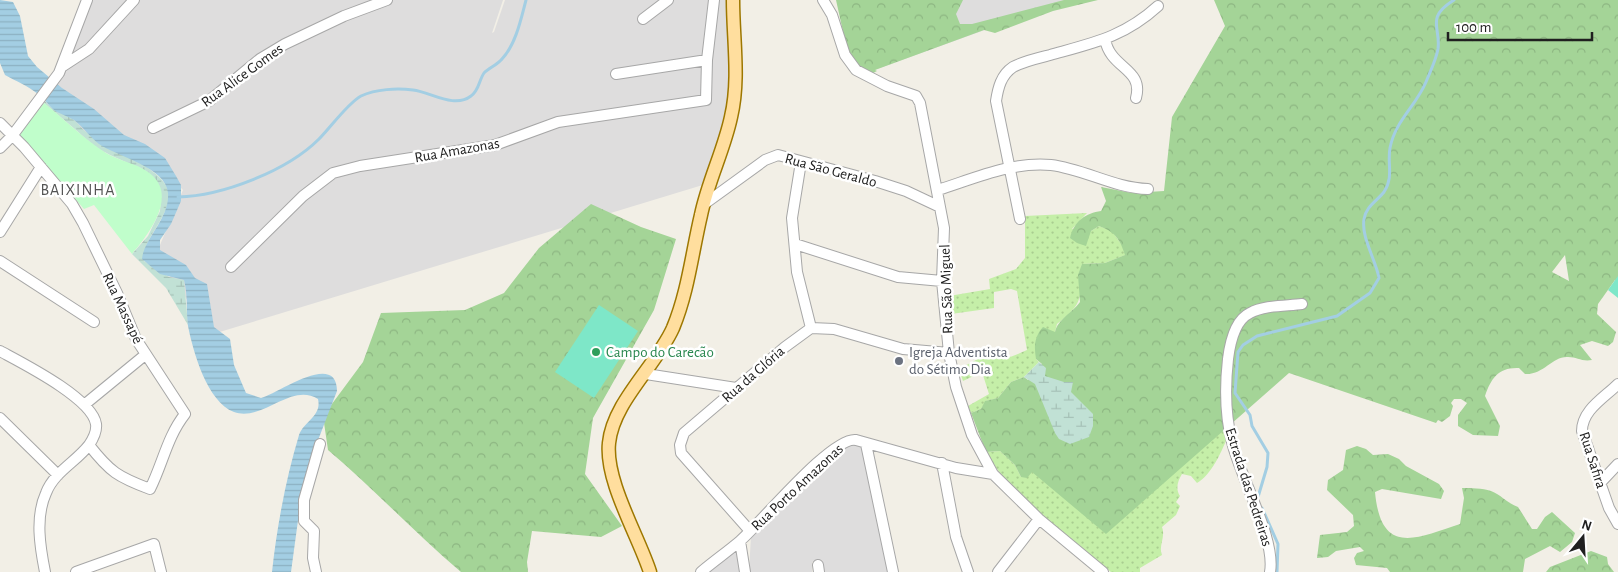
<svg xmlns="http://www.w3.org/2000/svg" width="1618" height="572" font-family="'Alegreya Sans',sans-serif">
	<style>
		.residential { fill: #dedddd }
		.grass { fill: url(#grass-dots) }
		.forest { fill: url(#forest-crowns); fill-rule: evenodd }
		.wetland { fill: url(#wetland-marsh) }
		.park { fill: #c0fecb }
		.pitch { fill: #7ee7c8 }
		.water { fill: url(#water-rules) }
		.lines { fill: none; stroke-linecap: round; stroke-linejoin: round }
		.stream { stroke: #a3cee3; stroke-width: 3 }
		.minor-casing { stroke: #a7a7a7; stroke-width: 12 }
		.major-casing { stroke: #9d7700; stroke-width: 15 }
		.minor { stroke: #fff; stroke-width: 10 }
		.major { stroke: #ffde9e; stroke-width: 12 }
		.leisure-dot { fill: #2e9e5b; stroke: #fff; stroke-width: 2 }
		.worship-dot { fill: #6b7280; stroke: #fff; stroke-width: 2 }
		.labels { text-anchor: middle; stroke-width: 5; stroke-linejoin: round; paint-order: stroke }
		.street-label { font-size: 15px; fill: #202020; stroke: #fff }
		.leisure-label { font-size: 15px; fill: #27864d; stroke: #fff; text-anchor: start }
		.worship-label { font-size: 15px; fill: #5b616d; stroke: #fff; text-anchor: start }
		.neighbourhood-label { font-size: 16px; letter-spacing: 1px; fill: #535353; stroke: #fff }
	</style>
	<defs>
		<pattern id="grass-dots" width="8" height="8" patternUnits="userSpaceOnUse" patternTransform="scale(1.25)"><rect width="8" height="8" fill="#c5efa8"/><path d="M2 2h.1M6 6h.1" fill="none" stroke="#a9cd90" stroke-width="1.8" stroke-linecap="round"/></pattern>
		<pattern id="forest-crowns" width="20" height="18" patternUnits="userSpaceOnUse" patternTransform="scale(1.25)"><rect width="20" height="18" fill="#a4d497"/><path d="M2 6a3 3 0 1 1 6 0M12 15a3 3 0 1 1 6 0" fill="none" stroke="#8db682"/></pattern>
		<pattern id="wetland-marsh" width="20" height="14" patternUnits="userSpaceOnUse" patternTransform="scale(1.25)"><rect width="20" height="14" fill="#c1e1d5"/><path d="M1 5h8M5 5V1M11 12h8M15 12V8" fill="none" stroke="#a6c1b7"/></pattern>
		<pattern id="water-rules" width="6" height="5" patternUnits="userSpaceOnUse" patternTransform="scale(1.25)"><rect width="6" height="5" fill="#a3cee3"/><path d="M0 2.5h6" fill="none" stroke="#8cb1c2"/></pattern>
	</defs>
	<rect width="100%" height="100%" fill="#f2efe6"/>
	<path class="residential" d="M 88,0 L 503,0 L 492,33 L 494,32 L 505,0 L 732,0 L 732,88 L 723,138 L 706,184 L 213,334 L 155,257 L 183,190 L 142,147 L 93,154 L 52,89 Z
		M 842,0 L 1080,0 L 1043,9 L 874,70 Z
		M 848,443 L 864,447 L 890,572 L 823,572 L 822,560 L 812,562 L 812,572 L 749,572 L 751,536 Z
		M 738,544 L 743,572 L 705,572 Z"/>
	<path class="grass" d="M 1087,213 L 1072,229 L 1091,231 L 1099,226 L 1112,231 L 1128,254 L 1105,263 L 1082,264 C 1079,299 1086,301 1057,324 L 1055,332 L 1036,359 L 1039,362 L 1024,377 L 1011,382 L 998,398 L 986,401 L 981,409 L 971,413 L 968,406 L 989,394 L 982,372 L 963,381 L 959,369 L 991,352 C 1005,362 1013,356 1027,350 L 1017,291 L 1011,289 L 994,292 L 994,308 L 951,314 L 949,296 L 990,289 L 989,279 L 1016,269 L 1025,258 L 1025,216 Z
		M 1222,422 L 1227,439 C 1220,454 1212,474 1197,483 L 1191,476 L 1182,474 C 1178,481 1175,488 1180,496 L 1176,502 L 1180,506 L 1176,515 L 1162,527 C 1166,537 1158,546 1162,555 L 1140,568 L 1140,572 L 1111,572 C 1072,539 1010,496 986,452 L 1000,451 L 1015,465 L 1021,477 L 1033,469 Z"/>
	<path class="forest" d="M 836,0 L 963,0 L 956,14 L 960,24 L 972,24 L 1064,0 L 1098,0 L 1053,11 L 995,33 L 984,30 L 875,70 L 877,71 L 869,75 L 861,75 L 848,54 Z
		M 1214,0 L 1618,0 L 1618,281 L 1615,280 L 1598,304 L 1597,314 L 1616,332 L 1613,342 L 1608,346 L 1592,341 L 1580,345 L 1592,360 C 1582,362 1577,357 1568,357 C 1552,356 1544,375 1525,374 L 1519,368 C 1499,367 1491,378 1485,396 L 1500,426 L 1498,436 L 1473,435 L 1458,426 L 1458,415 L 1467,403 L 1461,399 L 1454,399 L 1451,403 L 1453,406 L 1450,416 L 1442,422 L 1438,420 L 1436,423 L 1289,373 L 1106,534 L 1032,472 L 1027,478 L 1021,477 L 1015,465 L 1000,451 L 986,452 L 971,413 L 981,409 L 985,401 L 998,398 L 1011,382 L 1024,377 L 1028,380 L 1042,364 L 1036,359 C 1034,347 1034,337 1043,327 L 1055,332 C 1058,319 1072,313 1080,302 L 1078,275 L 1082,264 L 1105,263 L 1125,255 C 1120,239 1115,232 1099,226 L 1091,231 L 1086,246 L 1077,243 L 1070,238 C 1074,221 1086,213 1101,211 L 1106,201 L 1101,187 L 1132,193 L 1164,191 L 1172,117 L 1225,26 ZM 1565,255 L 1569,281 L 1552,272 Z
		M 591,204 L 641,227 L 676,239 L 654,310 L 593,418 L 585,474 L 622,526 L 601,537 L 532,531 L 527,562 L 528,572 L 461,572 C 415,533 374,489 328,450 L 323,416 L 363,362 L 381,313 L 465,310 L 504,293 L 539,248 Z
		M 1357,446 L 1366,449 L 1373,455 L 1388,454 L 1399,459 L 1406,466 L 1439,484 L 1444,491 L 1441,499 L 1382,489 L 1375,492 C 1381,556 1415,539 1460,524 L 1464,498 L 1462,488 C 1471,488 1482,488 1491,491 C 1500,494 1507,503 1518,507 L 1532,529 L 1537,529 L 1545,517 L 1552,512 L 1575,533 L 1572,542 L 1560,552 L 1550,546 L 1525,559 L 1523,572 L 1390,572 L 1387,568 L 1356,565 L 1354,558 L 1357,553 L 1364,551 L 1360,547 L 1336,551 L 1328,557 L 1317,558 L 1320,535 L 1347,532 L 1354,526 L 1353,515 L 1327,490 L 1328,480 L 1343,470 L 1346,450 Z
		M 1591,551 L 1607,557 L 1608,564 L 1614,572 L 1546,572 L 1550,567 Z"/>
	<path class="wetland" d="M 45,101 C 53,111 64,113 74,120 C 79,124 82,130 88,133 C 105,146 169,170 169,195 C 168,220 141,240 144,261 L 169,277 L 184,280 L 188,325 L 166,288 L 132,254 L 148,236 L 160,211 L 161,197 L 148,172 L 110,155 L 96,147 L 44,103 Z
		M 1039,362 L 1046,368 L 1045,376 L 1064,382 L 1073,382 L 1071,392 L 1093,414 L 1093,426 L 1089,437 L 1070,444 L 1059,439 L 1055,433 L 1035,384 L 1024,377 Z"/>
	<path class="park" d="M 44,103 C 64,119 84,139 106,153 C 119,161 136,163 148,172 C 180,194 149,234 132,254 L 94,205 L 84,209 L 19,135 Z"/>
	<path class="pitch" d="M 1618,276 L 1618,298 L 1608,290 Z
		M 599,305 L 638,331 L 594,398 L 555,372 Z"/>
	<path class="water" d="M 0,0 L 13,2 L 20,16 L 28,56 L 37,67 L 62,88 L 94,109 L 124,135 L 145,144 L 165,158 L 176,176 L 181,185 L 181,201 L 171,224 L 160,240 L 160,250 L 186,265 L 195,278 L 207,284 L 214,327 L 230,339 L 234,365 L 246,393 L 261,398 C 277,394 337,350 337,391 L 315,448 L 302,491 L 291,572 L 272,572 C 277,526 286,478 299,435 C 304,421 322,416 318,399 C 291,382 263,422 234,412 C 207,402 193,351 188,326 C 186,311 188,295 184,280 L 160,274 L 142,259 C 144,238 170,218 168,193 C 166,167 116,156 99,144 C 90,137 83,127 74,120 C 69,117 63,115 57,112 C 49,107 45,99 38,94 C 28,86 16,81 5,75 L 0,63 Z"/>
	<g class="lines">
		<path class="stream" d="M 178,197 C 222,196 287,171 319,139 C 330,128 348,103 361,96 C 376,89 397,88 413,90 C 431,92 454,109 471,96 C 479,91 479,80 484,73 C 489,68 497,65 502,59 C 516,44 521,19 526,0
			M 1258,497 L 1267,467 L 1268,453 L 1252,426 L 1250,415 L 1235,393 L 1238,352 L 1243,345 L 1257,336 L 1337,316 L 1370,293 L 1379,278 C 1376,260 1361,238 1364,219 C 1366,206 1377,201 1384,192 C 1394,177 1387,163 1390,148 C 1395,121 1416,106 1426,82 C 1430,72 1436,60 1438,49 C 1441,27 1425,18 1454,0
			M 1262,508 L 1278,544 L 1277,572"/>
		<g class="minor-casing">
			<path id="minor" d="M 823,0 L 832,15 L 845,55 L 856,70 L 887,86 L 916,96 L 920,103 L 944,228 L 942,281 L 949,353 L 956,387 L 972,435 L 993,474 L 1039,519 L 1103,572
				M 643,19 L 668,0
				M 1105,39 C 1110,69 1144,68 1136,98
				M 63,66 L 89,49 L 134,0
				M 616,74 L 707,60
				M 0,123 L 24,147 L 72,204 L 83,223 L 117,293 L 136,339 L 185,414 C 167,437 163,463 150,489 C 118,477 110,472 89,445
				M 153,128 L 209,101 L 260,59 L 285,44 L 344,16 L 387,0
				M 0,148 L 12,136 L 59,73 L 87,0
				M 801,162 L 792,218 L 797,272 L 811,328
				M 938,190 C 973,179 1013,161 1051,165 C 1084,169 1114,188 1148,189
				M 703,205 L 765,160 L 778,155 L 875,181 L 906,191 L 940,207
				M 1020,219 L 996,101 C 998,88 1001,75 1013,67 C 1024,61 1038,58 1050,55 C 1093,43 1124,37 1158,6
				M 0,232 L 41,167
				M 795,244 L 898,277 L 942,281
				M 0,261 L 94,322
				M 231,267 L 303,196 L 333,173 L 360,166 L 495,145 L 558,122 L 706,100 L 707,60 L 714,0
				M 0,351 C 22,363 92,398 96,424 C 97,431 93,439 89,445 C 76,462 54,472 46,493 C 35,517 40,547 45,572
				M 646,374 L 736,388
				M 1618,384 C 1604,398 1582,410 1582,431 L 1609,508 L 1618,524
				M 84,405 L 145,355
				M 0,418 L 58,475
				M 866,444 L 893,572
				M 942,463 L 956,537 L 968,572
				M 1600,483 L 1618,464
				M 750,531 L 681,453 L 680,445 L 684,433 L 785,347 L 811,328 L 834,329 L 903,349 L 949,353
				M 740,541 L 745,572
				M 818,565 L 819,572
				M 76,572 L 154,544 L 161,572
				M 316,572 L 313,558 L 314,531 L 304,521 L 304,500 L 320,444
				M 701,572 C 714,561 727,552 740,541 C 761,523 832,436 856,440 L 956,468 L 993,474
				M 998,572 L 1039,519
				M 1270,572 C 1276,539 1240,477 1232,442 C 1225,415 1225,386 1228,359 C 1230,343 1235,320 1250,313 C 1264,305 1287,306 1302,304"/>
		</g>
		<g class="major-casing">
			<path id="major" d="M 650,572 C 638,535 605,481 609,443 C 613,402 656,366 673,328 C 688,292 692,253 701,215 C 708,181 724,150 731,117 C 740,79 733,39 733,0"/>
		</g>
		<use href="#minor" class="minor"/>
		<use href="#major" class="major"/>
	</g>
	<circle class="leisure-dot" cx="596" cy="352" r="5"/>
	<circle class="worship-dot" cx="899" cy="361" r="5"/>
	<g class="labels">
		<g class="street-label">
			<text transform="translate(242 75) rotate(-36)" y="5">Rua Alice Gomes</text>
			<text transform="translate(457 150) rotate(-10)" y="5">Rua Amazonas</text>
			<text transform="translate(831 170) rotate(15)" y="5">Rua São Geraldo</text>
			<text transform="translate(946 289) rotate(-92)" y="5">Rua São Miguel</text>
			<text transform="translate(123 308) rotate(65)" y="5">Rua Massapé</text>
			<text transform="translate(753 374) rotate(-41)" y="5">Rua da Glória</text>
			<text transform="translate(1593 460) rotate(72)" y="5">Rua Safira</text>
			<text transform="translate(797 487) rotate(-43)" y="5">Rua Porto Amazonas</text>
			<text transform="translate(1249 487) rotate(72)" y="5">Estrada das Pedreiras</text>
		</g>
		<g class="leisure-label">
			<text x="606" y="357">Campo do Carecão</text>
		</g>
		<g class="worship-label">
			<text x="909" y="357">Igreja Adventista<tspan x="909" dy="17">do Sétimo Dia</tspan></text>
		</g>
		<g class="neighbourhood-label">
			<text x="78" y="195">BAIXINHA</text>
		</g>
	</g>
	<g transform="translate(1583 537) rotate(18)" stroke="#ffffff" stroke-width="4" paint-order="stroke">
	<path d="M0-4L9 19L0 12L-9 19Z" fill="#202020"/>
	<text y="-8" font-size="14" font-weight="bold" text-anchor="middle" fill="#202020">N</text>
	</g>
	<path d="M1448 32v8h144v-8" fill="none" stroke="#202020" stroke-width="2.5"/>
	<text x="1456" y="32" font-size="15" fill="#202020" stroke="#ffffff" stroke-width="4" paint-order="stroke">100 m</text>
</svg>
